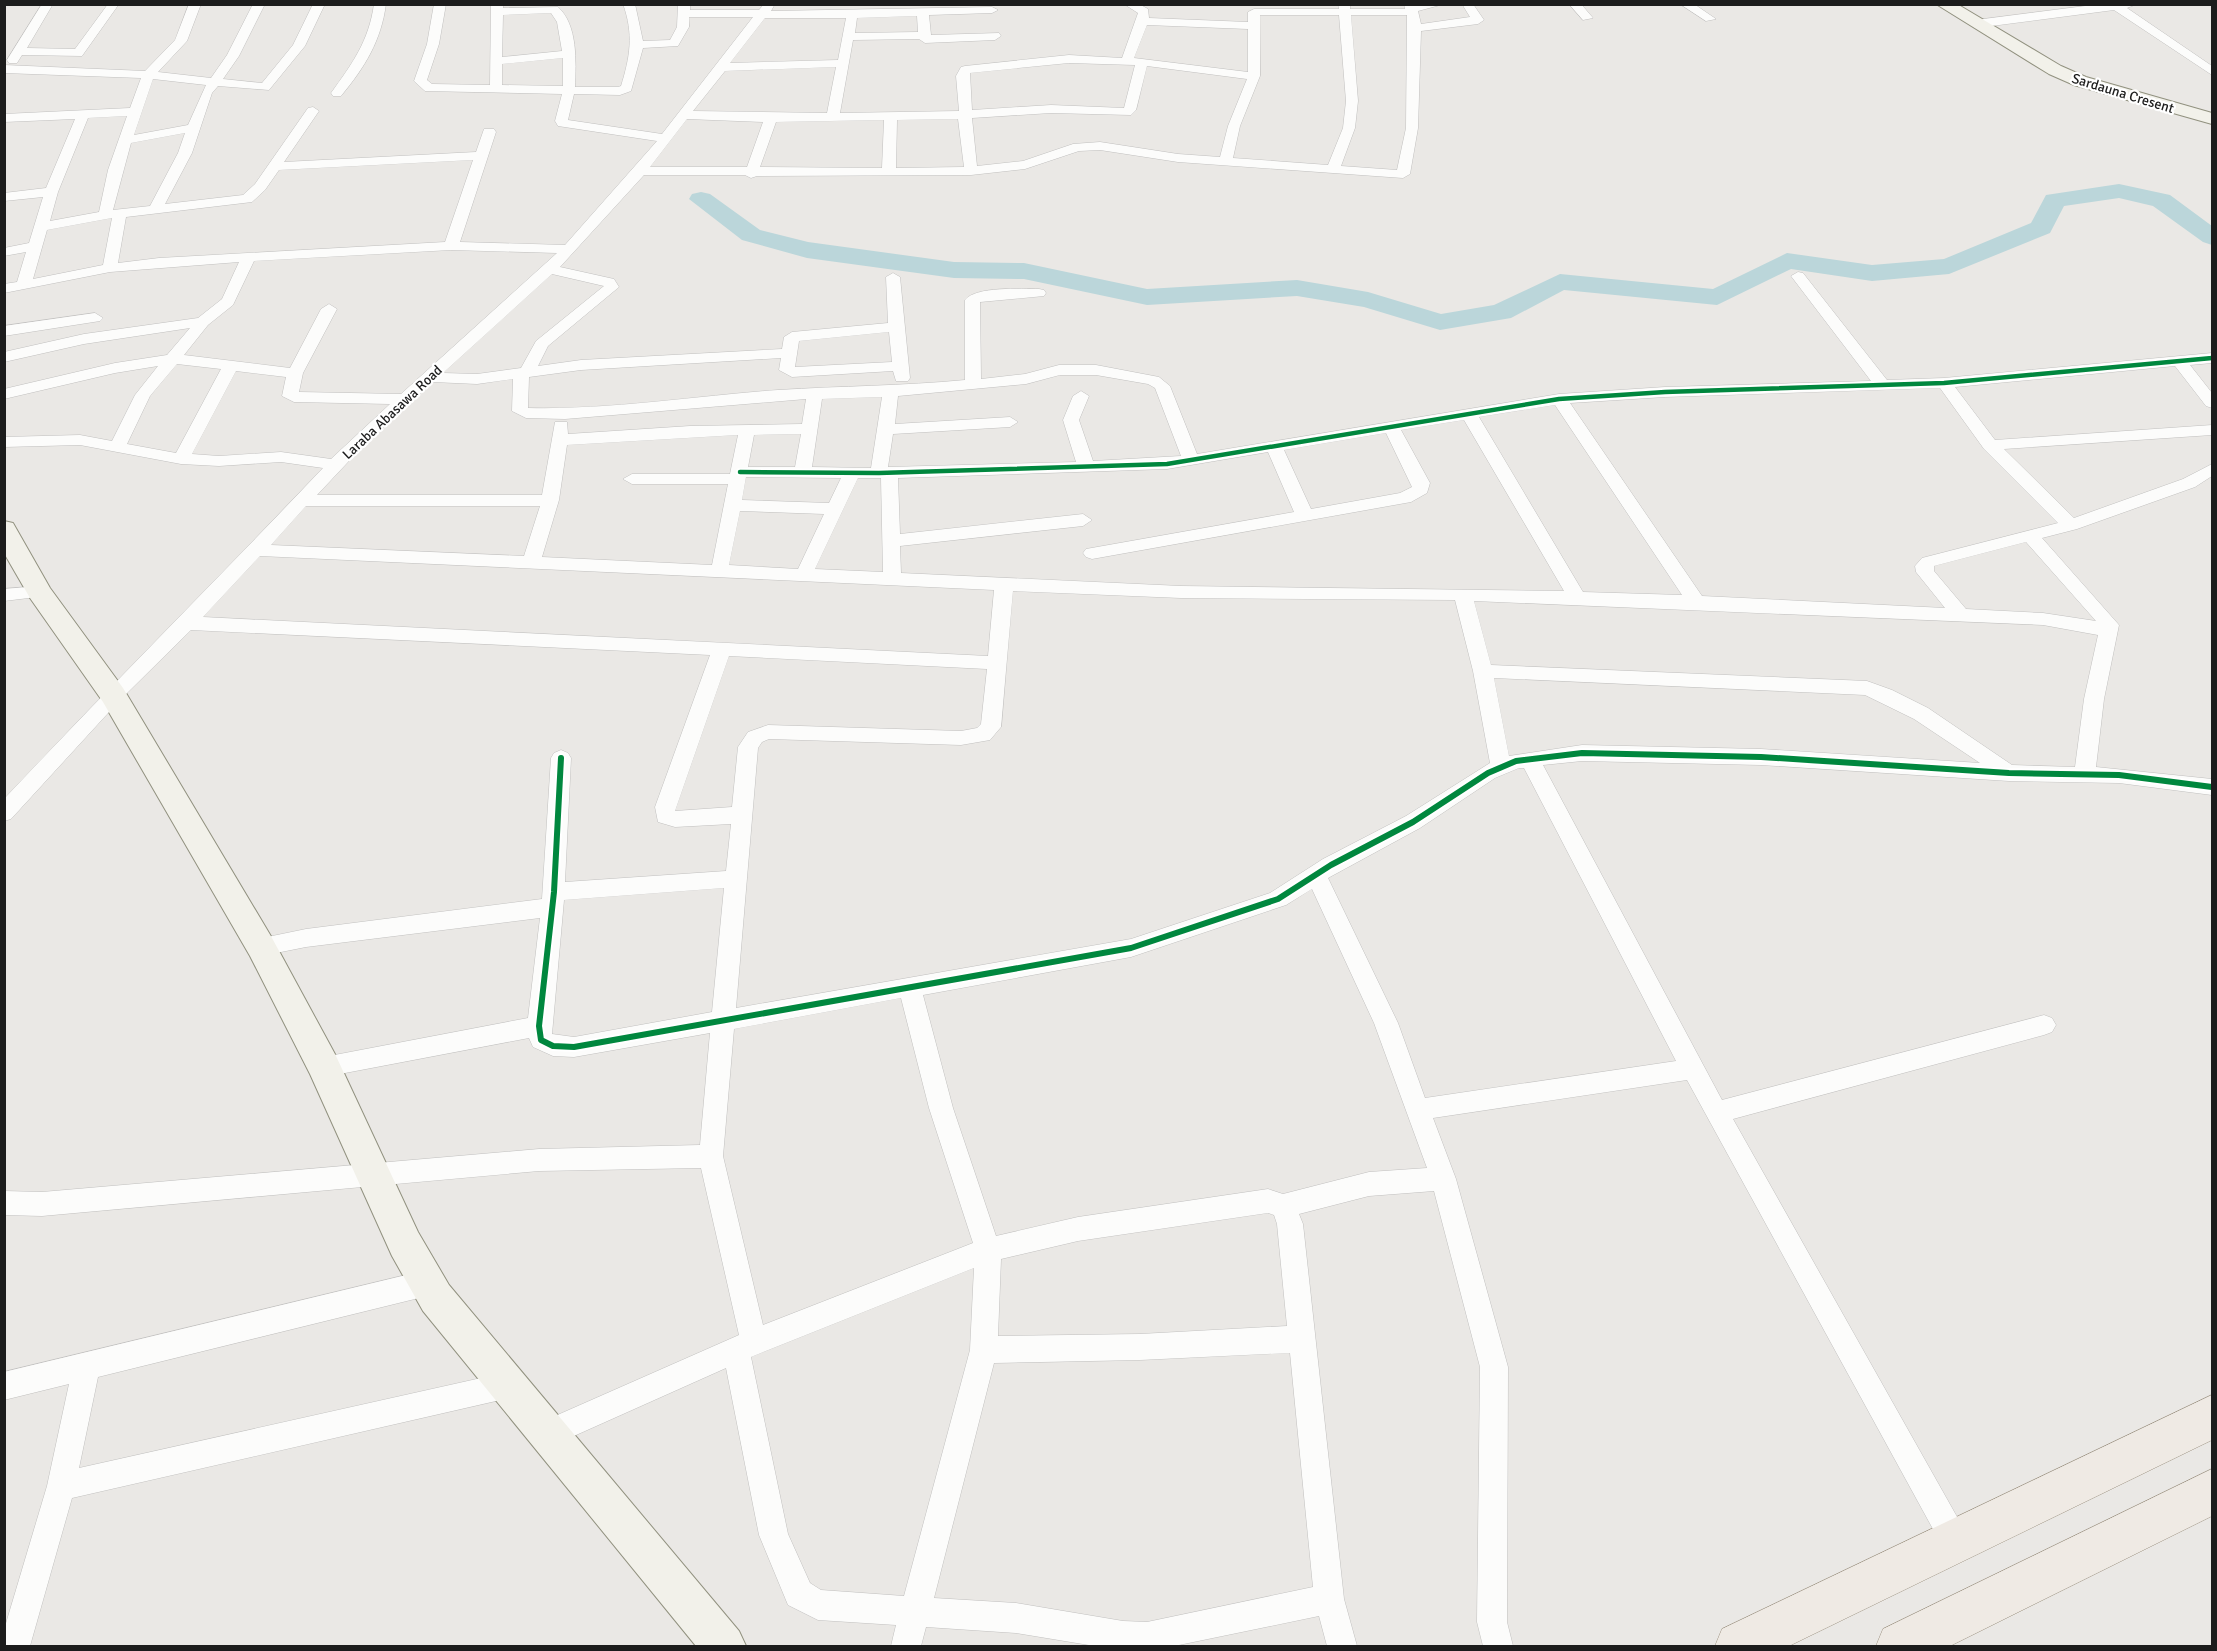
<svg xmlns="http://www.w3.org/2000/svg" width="2217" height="1651" font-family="Signika,sans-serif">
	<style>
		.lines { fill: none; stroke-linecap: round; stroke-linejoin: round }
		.river { fill: #bbd6da; fill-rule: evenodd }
		.street-casing { stroke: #c1c0bf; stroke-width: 1 }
		.secondary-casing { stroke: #91917f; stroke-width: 2 }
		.primary-casing { stroke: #9e9484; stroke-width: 1 }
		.street { fill: #fcfcfb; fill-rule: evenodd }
		.secondary { fill: #f2f1ea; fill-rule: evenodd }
		.primary { fill: #efeae4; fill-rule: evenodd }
		.cycleway-far1-casing { stroke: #fff; stroke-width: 8 }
		.cycleway-casing { stroke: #fff; stroke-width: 10 }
		.cycleway-far1 { stroke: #00873e; stroke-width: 4.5 }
		.cycleway { stroke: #00873e; stroke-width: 6 }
		.labels { text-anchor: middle; stroke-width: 4.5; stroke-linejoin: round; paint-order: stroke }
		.far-street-label { font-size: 14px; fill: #1c1c1c; stroke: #fff }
	</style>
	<rect width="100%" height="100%" fill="#eae8e5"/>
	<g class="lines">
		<path class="river" d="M 2119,184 L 2170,195 L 2212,226 L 2212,245 L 2203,242 L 2153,206 L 2119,198 L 2064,206 L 2050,233 L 1949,274 L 1872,281 L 1791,269 L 1717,305 L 1564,290 L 1511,318 L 1440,330 L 1364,307 L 1297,296 L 1147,305 L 1024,279 L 954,278 L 807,258 L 742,240 L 689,199 L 692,194 L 701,192 L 710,194 L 760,230 L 808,242 L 954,262 L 1024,263 L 1147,289 L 1297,280 L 1368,292 L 1441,314 L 1494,305 L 1560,274 L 1713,289 L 1787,253 L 1872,265 L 1944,259 L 2031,223 L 2046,195 Z"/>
		<g class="street-casing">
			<path id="street" d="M 42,4 L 53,4 L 27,48 L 75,49 L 108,4 L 119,4 L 82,56 L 22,55 L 17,63 L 9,63 L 7,60 Z
				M 189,4 L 201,4 L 187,41 L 158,72 L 211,78 L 227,55 L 253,4 L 265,4 L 239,56 L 223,79 L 262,83 L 293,45 L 313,4 L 325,4 L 305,46 L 269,90 L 218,86 L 212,93 L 192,153 L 165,204 L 243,195 L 255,184 L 308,108 L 313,107 L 319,111 L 284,162 L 476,152 L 484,129 L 494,129 L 496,132 L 460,242 L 565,245 L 657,141 L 558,126 L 555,121 L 562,94 L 425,91 L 414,81 L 427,44 L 434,4 L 446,4 L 439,44 L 427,80 L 432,84 L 490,85 L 491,4 L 503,4 L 503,8 L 558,7 C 578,25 576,62 575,87 L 618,87 L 621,86 C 630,57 634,34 623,4 L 635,4 L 643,41 L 670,40 L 677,27 L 678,4 L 690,4 L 690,10 L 759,10 L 764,4 L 775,4 L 771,11 L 992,7 L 998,10 L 992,13 L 929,15 L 931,35 L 999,33 L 1001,36 L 995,40 L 925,43 L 919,39 L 853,40 L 840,113 L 959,111 L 956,76 L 961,67 L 965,66 L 1069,55 L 1122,58 L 1138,13 L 1124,4 L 1139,4 L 1148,9 L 1149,18 L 1248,22 L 1248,12 L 1254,9 L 1339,9 L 1338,4 L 1350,4 L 1350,9 L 1405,9 L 1404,4 L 1444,4 L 1418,11 L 1421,24 L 1470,17 L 1462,4 L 1473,4 L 1484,20 L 1478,24 L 1421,31 L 1418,128 L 1410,174 L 1403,178 L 1178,162 L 1100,150 L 1079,151 L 1025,169 L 971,175 L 757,176 L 751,178 L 745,175 L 644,175 L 560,267 L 614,279 L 619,287 L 548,346 L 538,366 L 581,360 L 782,349 L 784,337 L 792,332 L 888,323 L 886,277 L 893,273 L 900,277 L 910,378 L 908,381 L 896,381 L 893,371 L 792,377 L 779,370 L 781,358 L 581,370 L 529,377 L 528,408 C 611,410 695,396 778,390 C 841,386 903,386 965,380 L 965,300 C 976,286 1021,289 1039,289 L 1044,290 L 1046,293 L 1044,296 L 980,302 L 981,379 L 1025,374 L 1059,365 L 1096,365 L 1159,377 L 1170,386 L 1197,454 L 1559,394 L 1665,387 L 1871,381 L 1791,276 L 1798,272 L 1803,273 L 1887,380 L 1944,378 L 2212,353 L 2212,363 L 2190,365 L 2212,393 L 2212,408 L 2206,406 L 2175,366 L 1955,387 L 1995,440 L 2212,425 L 2212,435 L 2004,449 L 2074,518 L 2183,479 L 2212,464 L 2212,476 L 2195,487 L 2077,529 L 2042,538 L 2119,625 L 2104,699 L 2096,767 L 2212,779 L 2212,795 L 2119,783 L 2009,781 L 1761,765 L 1582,761 L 1543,765 L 1722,1100 L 2044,1015 L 2052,1018 L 2056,1025 L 2052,1032 L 2044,1035 L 1733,1119 L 1965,1531 L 1970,1541 L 1965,1551 L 1955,1556 L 1945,1551 L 1687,1080 L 1433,1118 L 1456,1179 L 1508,1367 L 1507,1622 L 1513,1646 L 1483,1646 L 1477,1622 L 1480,1367 L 1434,1191 L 1369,1196 L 1299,1214 L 1303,1224 L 1344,1599 L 1357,1646 L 1327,1646 L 1319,1616 L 1174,1646 L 1095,1646 L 1016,1633 L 926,1627 L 921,1646 L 891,1646 L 896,1625 L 818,1620 L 788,1605 L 759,1535 L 726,1368 L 547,1448 L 537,1444 L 533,1434 L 537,1424 L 739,1335 L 701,1168 L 539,1171 L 42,1216 L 4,1215 L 4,1191 L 42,1192 L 539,1149 L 700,1145 L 710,1033 L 574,1057 L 553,1056 L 533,1047 L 529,1038 L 324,1077 L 316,1074 L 312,1067 L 316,1060 L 324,1057 L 528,1018 L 540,918 L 306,947 L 261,956 L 253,954 L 250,947 L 253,940 L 306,929 L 542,899 L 551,758 L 554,753 L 561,750 L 568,753 L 571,758 L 565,882 L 726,871 L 731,824 L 675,827 L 658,822 L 655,807 L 710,655 L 191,630 L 120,700 L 11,819 L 4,821 L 4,799 C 109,687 218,579 323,468 L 281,462 L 219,466 L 181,464 L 80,445 L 4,447 L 4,437 L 80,435 L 112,441 L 135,395 L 158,366 L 115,373 L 4,399 L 4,389 L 115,363 L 167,355 L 190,328 L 84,344 L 4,362 L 4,352 L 84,334 L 198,318 L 222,299 L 239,262 L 110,272 L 4,293 L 4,284 L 17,282 L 26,252 L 4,256 L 4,248 L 29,243 L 43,197 L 4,201 L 4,193 L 46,188 L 75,119 L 4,122 L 4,114 L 130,108 L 141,78 L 4,73 L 4,65 L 145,71 L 175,40 ZM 551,13 L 557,22 L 562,51 L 502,57 L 503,15 ZM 1260,15 L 1339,15 L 1346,101 L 1343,128 L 1328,165 L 1233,158 L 1240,126 L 1260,76 ZM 1351,15 L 1407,15 L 1406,128 L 1397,170 L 1341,166 L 1355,128 L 1358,101 ZM 917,16 L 918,32 L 855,33 L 857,18 ZM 689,17 L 753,17 L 662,134 L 568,120 L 574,94 L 620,95 L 631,91 L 643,48 L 678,46 L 689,27 ZM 765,18 L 846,18 L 838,60 L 730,63 ZM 1147,25 L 1248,29 L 1248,72 L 1134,58 ZM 563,58 L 563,86 L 502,85 L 502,64 ZM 1069,63 L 1135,65 L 1124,108 L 1051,105 L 972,110 L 970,73 ZM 1147,66 L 1247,79 L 1228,126 L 1220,157 L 1178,154 L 1100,142 L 1073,144 L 1023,161 L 977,166 L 972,118 L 1051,113 L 1131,115 L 1136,110 ZM 836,67 L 827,113 L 693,111 L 725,71 ZM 153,79 L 206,85 L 188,125 L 134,135 ZM 127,116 L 108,170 L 99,212 L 50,221 L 58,192 L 88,118 ZM 687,119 L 763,122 L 747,167 L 650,167 ZM 958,119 L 964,167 L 896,168 L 897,120 ZM 884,120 L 882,168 L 760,167 L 776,122 ZM 185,133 L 178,153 L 150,206 L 113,210 L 131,143 ZM 473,160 L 445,242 L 159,258 L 118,263 L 126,217 L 252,202 L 265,190 L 279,170 ZM 112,218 L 103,265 L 33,279 L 47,230 ZM 451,250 L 557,253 L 401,394 L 299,392 L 303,373 L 337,309 L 329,304 L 321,309 L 290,368 L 184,355 L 208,325 L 233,305 L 254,261 ZM 552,274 L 604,286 L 536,341 L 521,368 L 477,374 L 443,373 ZM 889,332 L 892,362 L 795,367 L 799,341 ZM 177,364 L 221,369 L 176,453 L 127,444 L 150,396 ZM 236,371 L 286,377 L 282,396 L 294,402 L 390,404 L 331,459 L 281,452 L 219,456 L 192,454 ZM 1060,375 L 1096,375 L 1148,384 L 1155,388 L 1181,456 L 1093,461 L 1079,420 L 1089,396 L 1081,391 L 1073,396 L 1063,420 L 1076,462 L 888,467 L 893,434 L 1010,427 L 1018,422 L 1010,417 L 895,424 L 898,396 L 1026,384 ZM 513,379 L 512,411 L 526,418 L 565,419 L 806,399 L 802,424 L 690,426 L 568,434 L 567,422 L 555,422 L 542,495 L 317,495 L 364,445 L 433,382 L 477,384 ZM 1940,388 L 1984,449 L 2058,523 L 1922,558 L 1915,566 L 1916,572 L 1945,608 L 1702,596 L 1570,403 L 1665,397 ZM 882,397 L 871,468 L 812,467 L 822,399 ZM 1555,405 L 1682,595 L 1583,592 L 1479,417 ZM 1464,420 L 1564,591 L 1181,586 L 901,573 L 900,546 L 1083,526 L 1092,520 L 1083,514 L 900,534 L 898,478 L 1167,469 L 1268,452 L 1294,512 L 1086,549 L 1083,553 L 1086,557 L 1092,559 L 1411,502 L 1427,493 L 1430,483 L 1401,430 ZM 1386,433 L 1412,487 L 1400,493 L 1311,509 L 1284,450 ZM 801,434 L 795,467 L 748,467 L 754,435 ZM 738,435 L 730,474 L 632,474 L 623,479 L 632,484 L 728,484 L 712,565 L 542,557 L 559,500 L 567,445 ZM 746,477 L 841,478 L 829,503 L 742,500 ZM 858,478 L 881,478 L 883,572 L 815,569 ZM 306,506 L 540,506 L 524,556 L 271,545 ZM 740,511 L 824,514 L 798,569 L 729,565 ZM 2026,542 L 2096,621 L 2043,613 L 1966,609 L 1934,571 L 1934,566 ZM 260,556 L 994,590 L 988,656 L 203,617 ZM 1013,591 L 1181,598 L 1455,600 L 1473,671 L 1490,763 L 1406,816 L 1323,859 L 1270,893 L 1131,939 L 736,1008 L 758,748 L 762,742 L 769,739 L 961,745 L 990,740 L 1001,727 ZM 1474,601 L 2043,625 L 2098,635 L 2084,699 L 2075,767 L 2012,765 L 1928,708 L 1892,690 L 1867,681 L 1491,665 ZM 729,656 L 987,669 L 981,724 L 977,728 L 961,731 L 768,725 L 748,732 L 738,747 L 732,807 L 675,811 ZM 1494,678 L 1865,695 L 1914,719 L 1980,763 L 1761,749 L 1582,745 L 1509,756 ZM 1519,768 L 1524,768 L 1676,1061 L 1425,1098 L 1398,1023 L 1328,878 L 1420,828 L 1495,778 ZM 724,888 L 712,1012 L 574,1037 L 552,1034 L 564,900 ZM 1312,889 L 1374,1023 L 1427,1168 L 1369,1172 L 1283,1194 L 1268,1189 L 1078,1217 L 996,1236 L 953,1108 L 923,995 L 1131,957 L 1286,905 ZM 901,998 L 929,1108 L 973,1243 L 763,1325 L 723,1156 L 734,1029 ZM 1268,1213 L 1274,1215 L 1277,1224 L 1287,1326 L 1140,1334 L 998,1336 L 1001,1259 L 1078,1241 ZM 974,1268 L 970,1350 L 904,1596 L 821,1590 L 810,1583 L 788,1534 L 751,1357 ZM 1290,1353 L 1313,1587 L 1147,1622 L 1123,1621 L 1016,1603 L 934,1598 L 994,1363 L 1140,1360 Z
				M 374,4 L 386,4 C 381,41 365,67 341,96 L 333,96 L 331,93 C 352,64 369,41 374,4 Z
				M 1569,4 L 1581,4 L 1593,18 L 1583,20 Z
				M 1680,4 L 1694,4 L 1716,19 L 1706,21 Z
				M 2101,4 L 2137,4 L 2127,8 L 2212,66 L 2212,75 L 2114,10 L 1976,28 L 1970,24 L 1976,20 Z
				M 95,313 L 103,318 L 100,321 L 4,336 L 4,326 Z
				M 39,586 L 45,588 L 48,592 L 45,596 L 4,601 L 4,589 Z
				M 427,1270 L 436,1274 L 440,1283 L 436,1292 L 427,1296 L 98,1377 L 79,1468 L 508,1372 L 518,1376 L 522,1386 L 518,1396 L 72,1498 L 30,1646 L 4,1646 L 4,1630 L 47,1486 L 69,1384 L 4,1400 L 4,1372 Z"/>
		</g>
		<g class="secondary-casing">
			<path id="secondary" d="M 1936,4 L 1957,4 L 2061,66 L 2086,77 L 2212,113 L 2212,124 L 2074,85 L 2049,74 Z
				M 4,521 L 13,523 L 50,588 L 123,688 L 272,938 L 336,1056 L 418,1232 L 449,1285 L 739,1631 L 746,1646 L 696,1646 L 423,1311 L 392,1256 L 310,1074 L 250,956 L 103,702 L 30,598 L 4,553 Z"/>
		</g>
		<g class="primary-casing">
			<path id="primary" d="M 2212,1395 L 2212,1440 L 1789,1646 L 1715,1646 L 1722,1629 Z
				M 2212,1469 L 2212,1516 L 1950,1646 L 1876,1646 L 1883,1629 Z"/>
		</g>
		<use href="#street" class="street"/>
		<use href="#secondary" class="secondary"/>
		<use href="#primary" class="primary"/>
		<g class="cycleway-far1-casing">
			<path id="cycleway-far1" d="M 740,472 L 879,473 L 1167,464 L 1559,399 L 1665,392 L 1944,383 L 2212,358"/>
		</g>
		<g class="cycleway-casing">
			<path id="cycleway" d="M 561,758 L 554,892 L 539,1026 L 541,1040 L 553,1046 L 574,1047 L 1131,948 L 1278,899 L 1331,865 L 1413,822 L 1488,773 L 1516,761 L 1582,753 L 1761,757 L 2009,773 L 2119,775 L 2212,787"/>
		</g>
		<use href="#cycleway-far1" class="cycleway-far1"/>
		<use href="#cycleway" class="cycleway"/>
	</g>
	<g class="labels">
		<g class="far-street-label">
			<text transform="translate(2123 93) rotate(17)" y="5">Sardauna Cresent</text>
			<text transform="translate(392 412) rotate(-43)" y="5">Laraba Abasawa Road</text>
		</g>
	</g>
	<rect width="2217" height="1651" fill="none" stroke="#1c1c1c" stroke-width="12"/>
</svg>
